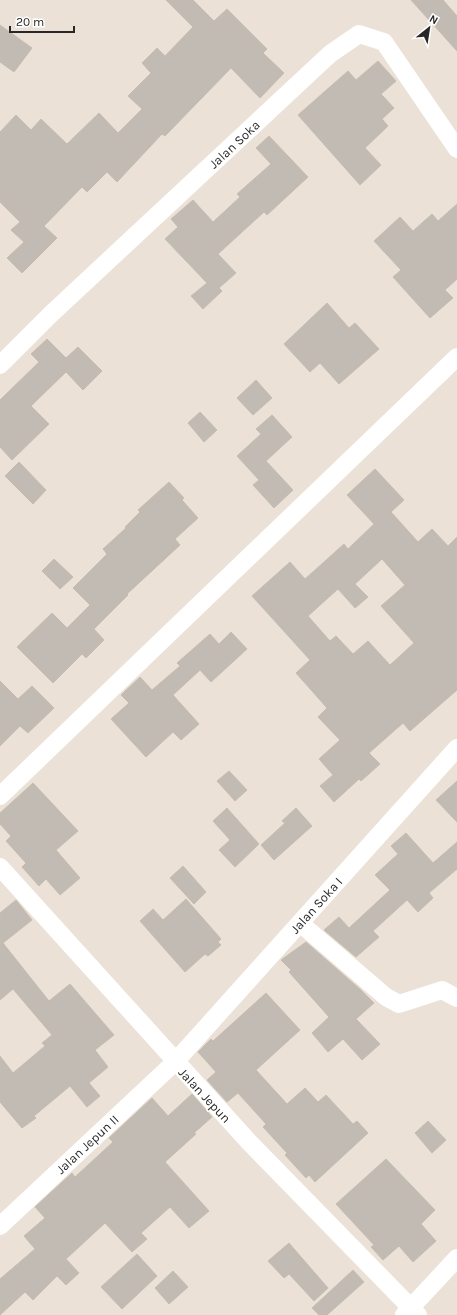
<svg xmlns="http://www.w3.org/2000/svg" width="457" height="1315" font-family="Karla,sans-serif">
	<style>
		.building { fill: #c2bbb3; stroke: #c6bdb0; fill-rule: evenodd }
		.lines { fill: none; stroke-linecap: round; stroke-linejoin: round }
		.minor { stroke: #fff; stroke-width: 18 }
		.labels { text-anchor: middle; stroke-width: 3; stroke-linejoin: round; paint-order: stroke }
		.street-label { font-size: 13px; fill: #272727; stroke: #fff }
	</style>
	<rect width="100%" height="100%" fill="#ebe1d6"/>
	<path class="building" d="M 166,0 L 193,0 L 214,21 L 227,9 L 267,49 L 263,53 L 284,73 L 260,98 L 231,68 L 165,136 L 162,134 L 117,182 L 107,172 L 87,192 L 82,187 L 44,226 L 57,238 L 22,273 L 7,258 L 24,242 L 11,230 L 20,222 L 0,202 L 0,132 L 16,115 L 31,130 L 41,119 L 67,144 L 99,113 L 118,133 L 142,109 L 128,96 L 151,73 L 142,63 L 157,48 L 165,56 L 193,27 Z
		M 411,0 L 443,0 L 457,16 L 457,51 Z
		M 0,25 L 32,48 L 14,72 L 0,62 Z
		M 378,61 L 396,81 L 381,94 L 394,108 L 382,119 L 388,126 L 365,148 L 381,165 L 360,185 L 298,115 L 348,71 L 356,80 Z
		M 269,136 L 308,177 L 267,215 L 264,212 L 218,254 L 236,273 L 219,288 L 222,291 L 203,309 L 191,296 L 207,283 L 165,239 L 178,227 L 171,219 L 193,200 L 213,222 L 240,197 L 237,194 L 271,164 L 256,148 Z
		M 457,204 L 457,279 L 445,290 L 453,298 L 430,318 L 393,277 L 401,270 L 374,241 L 400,217 L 413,231 L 432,214 L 438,221 Z
		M 327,303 L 349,328 L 355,323 L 379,349 L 339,384 L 320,363 L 310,372 L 284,344 Z
		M 47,339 L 66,358 L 78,347 L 102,371 L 83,390 L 66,372 L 31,406 L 49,424 L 12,460 L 0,447 L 0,400 L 39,362 L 31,354 Z
		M 256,380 L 272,398 L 253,415 L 237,398 Z
		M 200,412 L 217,430 L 204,442 L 188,423 Z
		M 272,415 L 292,437 L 266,461 L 293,490 L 274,508 L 253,485 L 259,480 L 237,456 L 261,434 L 256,429 Z
		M 19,462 L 46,490 L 33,504 L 5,476 Z
		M 375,469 L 404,500 L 391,512 L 418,542 L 432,529 L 448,546 L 457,537 L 457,690 L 410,731 L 403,723 L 369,753 L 380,764 L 361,781 L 359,779 L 334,802 L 320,786 L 333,775 L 319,759 L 340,740 L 318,717 L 327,708 L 296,673 L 310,660 L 252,596 L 290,562 L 305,579 L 344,544 L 348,549 L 374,524 L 347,495 ZM 382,559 L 405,585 L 381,606 L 414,643 L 390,665 L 368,641 L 353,654 L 336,636 L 330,641 L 308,616 L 338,589 L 355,608 L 368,597 L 355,584 Z
		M 169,482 L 184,498 L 182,500 L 198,518 L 175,539 L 180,545 L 127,594 L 128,595 L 94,629 L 104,640 L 86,658 L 82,654 L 53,683 L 17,647 L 52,613 L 67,628 L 90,605 L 73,588 L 107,554 L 103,549 L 126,528 L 125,527 L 140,512 L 138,510 Z
		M 54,559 L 73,577 L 60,589 L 42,571 Z
		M 231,632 L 247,649 L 211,682 L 200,670 L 173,695 L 199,724 L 181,740 L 173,732 L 146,757 L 111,719 L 129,703 L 121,695 L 140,677 L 152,690 L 180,666 L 177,663 L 210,634 L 219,644 Z
		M 0,681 L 18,699 L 32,686 L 54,708 L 28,733 L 20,726 L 0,746 Z
		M 229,771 L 247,790 L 235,801 L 217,781 Z
		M 457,781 L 457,822 L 436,800 Z
		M 33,783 L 78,831 L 56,850 L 80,878 L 60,895 L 46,879 L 39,886 L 22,867 L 26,863 L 6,841 L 11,836 L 0,824 L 0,813 Z
		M 227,808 L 259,844 L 235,867 L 219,850 L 230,840 L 213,821 Z
		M 296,808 L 312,826 L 274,860 L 261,845 L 285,823 L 282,821 Z
		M 406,833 L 433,863 L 457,842 L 457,869 L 429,893 L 433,898 L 418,912 L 407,900 L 373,931 L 379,937 L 356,957 L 324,930 L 339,917 L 349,928 L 390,890 L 375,875 L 398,854 L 391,846 Z
		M 183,866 L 206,892 L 194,904 L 170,878 Z
		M 186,899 L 221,939 L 218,942 L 221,945 L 208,956 L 205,954 L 185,972 L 140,921 L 153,909 L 163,920 Z
		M 16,900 L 32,920 L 3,943 L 49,1001 L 70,984 L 114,1035 L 95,1050 L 108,1067 L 89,1083 L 100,1096 L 87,1107 L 70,1086 L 34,1116 L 36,1118 L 22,1128 L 0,1102 L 0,1056 L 13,1073 L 45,1046 L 42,1043 L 52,1035 L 13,989 L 0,1000 L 0,913 Z
		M 306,942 L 361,990 L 374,1003 L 356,1019 L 380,1044 L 362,1060 L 343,1039 L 328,1052 L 312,1033 L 329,1017 L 289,972 L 291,970 L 281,960 Z
		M 266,993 L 300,1030 L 256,1070 L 287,1104 L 305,1088 L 318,1102 L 326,1095 L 353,1124 L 357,1121 L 368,1133 L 315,1182 L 309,1175 L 306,1178 L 285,1155 L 287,1153 L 263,1127 L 266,1124 L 238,1093 L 227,1102 L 207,1080 L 216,1072 L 198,1052 L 211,1039 L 213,1041 Z
		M 192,1094 L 212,1117 L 194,1133 L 196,1134 L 165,1162 L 209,1211 L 189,1228 L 170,1207 L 141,1233 L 147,1239 L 132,1252 L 105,1223 L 66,1259 L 79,1273 L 66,1285 L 57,1276 L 33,1300 L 25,1292 L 0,1315 L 0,1279 L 35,1249 L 24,1236 L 45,1218 L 35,1207 L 72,1173 L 75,1177 L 113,1142 L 109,1138 L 152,1098 L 168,1116 Z
		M 428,1121 L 446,1140 L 432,1153 L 415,1133 Z
		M 386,1159 L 435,1210 L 421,1224 L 436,1241 L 413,1262 L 399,1246 L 383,1260 L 371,1247 L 374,1245 L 336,1204 Z
		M 289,1243 L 328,1288 L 314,1301 L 289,1274 L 284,1278 L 268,1261 Z
		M 137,1254 L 157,1276 L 122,1309 L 101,1287 Z
		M 353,1270 L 364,1282 L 327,1315 L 319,1315 L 312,1308 Z
		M 173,1271 L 188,1287 L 169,1304 L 155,1288 Z"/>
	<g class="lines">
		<path class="minor" d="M 0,365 L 51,314 L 330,54 L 359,34 L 384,42 L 457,149
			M 0,796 L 457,357
			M 0,867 L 249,1142 L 418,1315
			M 300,923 L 386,997 L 399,1004 L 442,990 L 457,998
			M 0,1226 L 175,1062 L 457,748
			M 404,1315 L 457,1258"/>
	</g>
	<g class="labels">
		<g class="street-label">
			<text transform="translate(234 144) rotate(-43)" y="5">Jalan Soka</text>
			<text transform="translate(316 905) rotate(-48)" y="5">Jalan Soka I</text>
			<text transform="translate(205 1095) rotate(47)" y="5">Jalan Jepun</text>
			<text transform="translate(87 1144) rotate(-43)" y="5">Jalan Jepun II</text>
		</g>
	</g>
	<g transform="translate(429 28) rotate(30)" stroke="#ffffff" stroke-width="3" paint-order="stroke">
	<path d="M0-3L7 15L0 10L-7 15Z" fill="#272727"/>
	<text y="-6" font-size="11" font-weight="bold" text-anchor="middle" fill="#272727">N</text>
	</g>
	<path d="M10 26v6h64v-6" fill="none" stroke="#272727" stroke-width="2"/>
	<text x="16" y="26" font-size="12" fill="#272727" stroke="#ffffff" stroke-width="3" paint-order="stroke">20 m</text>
</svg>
